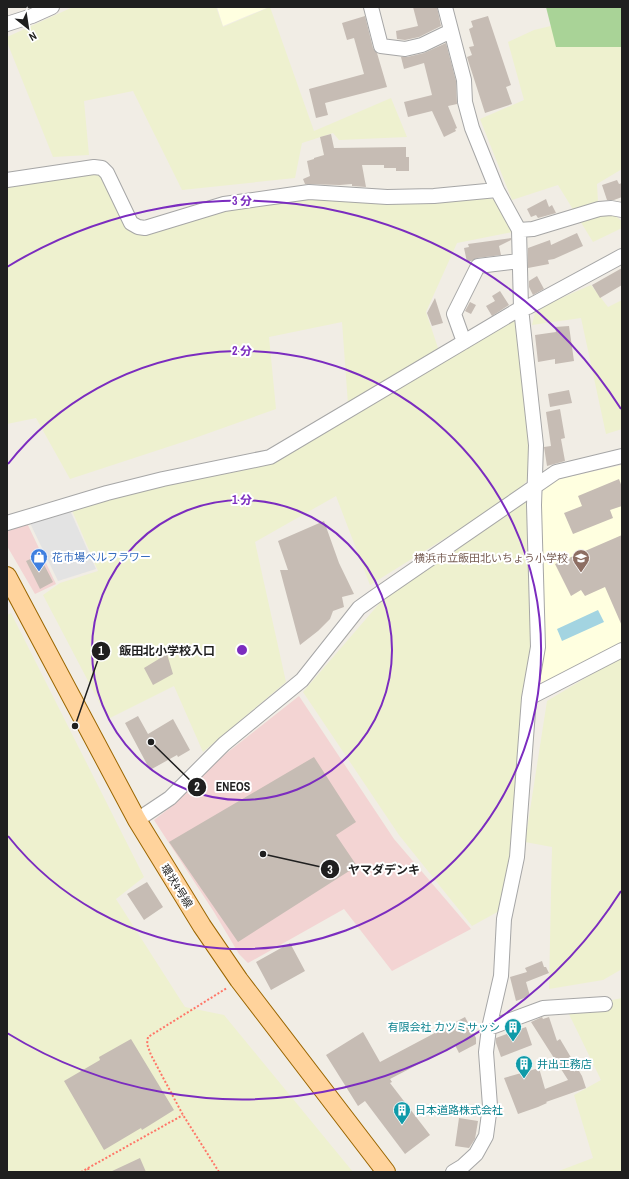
<svg xmlns="http://www.w3.org/2000/svg" width="629" height="1179" font-family="'Archivo Narrow','Noto Sans JP',sans-serif">
	<style>
		.commercial { fill: #f3d4d3 }
		.education { fill: #ffffe0 }
		.farmland { fill: #eef1cf }
		.forest { fill: #a9d397 }
		.parking { fill: #e3e3e3 }
		.water { fill: #a3d4e1 }
		.building { fill: #c6bcb4 }
		.lines { fill: none; stroke-linecap: round; stroke-linejoin: round }
		.minor-casing { stroke: #a6a6a6; stroke-width: 16 }
		.major-casing { stroke: #9b6600; stroke-width: 20 }
		.path { stroke: #ff7668; stroke-width: 2; stroke-dasharray: 2 2; stroke-linecap: butt }
		.minor { stroke: #fff; stroke-width: 14 }
		.major { stroke: #ffd39c; stroke-width: 18 }
		.ring { fill: none; stroke: #7b2cbf; stroke-width: 2 }
		.labels { text-anchor: middle; stroke-width: 4; stroke-linejoin: round; paint-order: stroke }
		.shop-label { font-size: 11px; fill: #366cbe; stroke: #fff; text-anchor: start }
		.education-label { font-size: 11px; fill: #785e54; stroke: #fff; text-anchor: end }
		.street-label { font-size: 11px; fill: #1f1f1f; stroke: #fff }
		.culture-label { font-size: 11px; fill: #0d838f; stroke: #fff; text-anchor: start }
		.centre { fill: #7b2cbf; stroke: #fff; stroke-width: 2 }
		.ring-label { font-size: 12px; text-anchor: middle; font-weight: bold; fill: #7b2cbf; stroke: #fff; stroke-width: 4; stroke-linejoin: round; paint-order: stroke }
		.leader { fill: none; stroke: #1f1f1f; stroke-width: 1.5 }
		.callout-dot { fill: #1f1f1f; stroke: #fff; stroke-width: 1.5 }
		.mark-label { font-size: 12px; text-anchor: middle; font-weight: bold; fill: #fff }
		.callout-label { font-size: 12px; text-anchor: middle; font-weight: bold; fill: #1f1f1f; stroke: #fff; stroke-width: 4; stroke-linejoin: round; paint-order: stroke }
	</style>
	<rect width="100%" height="100%" fill="#f1ede5"/>
	<path class="commercial" d="M 26,521 L 56,584 L 35,594 L 7,546 L 7,527 Z
		M 299,696 L 394,839 L 471,929 L 392,971 L 344,909 L 248,963 L 239,954 L 214,912 L 154,820 L 176,803 L 204,773 L 228,752 Z"/>
	<path class="education" d="M 217,7 L 269,7 L 223,26 Z
		M 622,465 L 622,644 L 544,686 L 538,684 L 539,510 L 543,490 L 559,479 Z"/>
	<path class="farmland" d="M 73,7 L 216,7 L 223,27 L 270,7 L 314,131 L 391,98 L 407,137 L 339,140 L 333,133 L 302,143 L 295,178 L 182,190 L 133,91 L 84,101 L 89,155 L 53,157 L 7,42 L 7,37 Z
		M 622,9 L 622,169 L 597,184 L 598,202 L 622,221 L 622,228 L 593,242 L 558,185 L 512,200 L 480,119 L 524,100 L 508,42 L 534,30 Z
		M 99,170 L 130,230 L 222,209 L 311,197 L 483,198 L 500,200 L 513,232 L 457,243 L 426,312 L 440,354 L 348,404 L 342,322 L 269,337 L 276,409 L 192,439 L 70,479 L 36,418 L 7,424 L 7,185 Z
		M 591,285 L 608,307 L 622,300 L 622,429 L 606,434 L 581,318 L 532,325 L 536,309 Z
		M 515,320 L 533,459 L 529,478 L 516,494 L 370,585 L 336,496 L 255,542 L 286,682 L 203,752 L 174,686 L 108,719 L 43,595 L 60,583 L 98,571 L 71,508 L 271,460 Z
		M 530,498 L 534,644 L 512,857 L 501,910 L 472,926 L 399,835 L 303,692 L 384,598 Z
		M 11,613 L 144,877 L 116,899 L 185,1007 L 224,1015 L 353,1172 L 7,1172 L 7,615 Z
		M 622,656 L 622,969 L 603,980 L 549,989 L 552,847 L 525,842 L 547,701 Z
		M 622,998 L 622,1172 L 556,1172 L 593,1158 L 574,1095 L 601,1080 L 567,1010 Z"/>
	<path class="forest" d="M 546,7 L 622,7 L 622,47 L 556,47 Z"/>
	<path class="parking" d="M 69,508 L 96,569 L 58,581 L 28,519 Z"/>
	<path class="water" d="M 598,610 L 604,622 L 562,641 L 557,629 Z"/>
	<path class="building" d="M 413,7 L 437,7 L 441,26 L 419,37 L 405,40 L 397,39 L 396,31 L 418,26 Z
		M 365,16 L 373,48 L 377,53 L 387,87 L 325,103 L 328,115 L 316,118 L 309,89 L 364,74 L 354,38 L 347,40 L 342,23 Z
		M 488,16 L 511,85 L 506,87 L 512,104 L 485,113 L 467,57 L 472,55 L 469,47 L 474,46 L 469,29 L 473,27 L 471,21 Z
		M 446,43 L 456,81 L 457,104 L 448,106 L 457,128 L 455,129 L 456,131 L 444,137 L 432,111 L 408,117 L 404,102 L 432,95 L 424,63 L 404,69 L 401,57 L 407,57 L 424,53 Z
		M 331,134 L 334,148 L 406,147 L 406,157 L 409,157 L 409,171 L 396,171 L 396,168 L 384,168 L 384,165 L 362,165 L 366,187 L 352,186 L 352,184 L 340,185 L 305,184 L 303,179 L 310,176 L 307,161 L 314,159 L 314,158 L 324,155 L 320,137 Z
		M 617,180 L 619,184 L 622,183 L 622,197 L 614,200 L 607,200 L 602,185 Z
		M 546,199 L 549,207 L 552,205 L 556,213 L 538,218 L 536,215 L 531,217 L 527,209 Z
		M 577,233 L 583,246 L 554,259 L 548,260 L 549,264 L 528,268 L 528,248 L 550,240 L 551,245 Z
		M 511,238 L 511,240 L 499,246 L 501,255 L 477,258 L 471,261 L 467,262 L 464,248 L 469,247 L 468,244 Z
		M 622,268 L 622,285 L 600,298 L 592,285 Z
		M 537,276 L 544,289 L 533,295 L 529,287 L 529,281 Z
		M 500,291 L 509,305 L 492,316 L 486,306 L 495,301 L 492,296 Z
		M 435,298 L 443,323 L 432,326 L 427,313 Z
		M 470,302 L 476,305 L 471,314 L 465,311 Z
		M 569,326 L 574,361 L 555,364 L 555,359 L 538,362 L 535,335 L 556,332 L 555,327 Z
		M 569,390 L 572,403 L 550,407 L 548,394 Z
		M 560,409 L 565,438 L 561,439 L 565,461 L 547,466 L 544,447 L 551,446 L 546,412 Z
		M 619,479 L 622,487 L 622,506 L 610,510 L 613,518 L 573,534 L 564,513 L 582,506 L 578,496 Z
		M 324,521 L 339,563 L 354,594 L 342,597 L 344,607 L 333,611 L 330,619 L 318,631 L 300,645 L 280,570 L 288,570 L 278,541 Z
		M 622,535 L 622,626 L 605,587 L 585,596 L 581,590 L 571,596 L 555,564 Z
		M 39,555 L 53,582 L 40,589 L 26,561 Z
		M 167,654 L 173,674 L 153,685 L 144,668 Z
		M 138,716 L 148,734 L 173,719 L 190,750 L 178,757 L 177,755 L 150,770 L 125,723 Z
		M 314,757 L 356,822 L 336,835 L 357,866 L 238,942 L 169,842 Z
		M 147,882 L 163,907 L 144,920 L 127,894 Z
		M 290,943 L 305,971 L 271,990 L 256,962 Z
		M 542,961 L 544,967 L 546,967 L 549,973 L 526,982 L 530,996 L 516,1001 L 510,977 L 527,972 L 525,968 Z
		M 465,1017 L 476,1038 L 476,1044 L 459,1053 L 455,1045 L 390,1079 L 392,1082 L 390,1083 L 430,1135 L 405,1154 L 365,1101 L 358,1106 L 326,1055 L 363,1032 L 380,1062 Z
		M 542,1017 L 543,1019 L 549,1017 L 557,1041 L 560,1039 L 582,1076 L 586,1088 L 546,1102 L 547,1103 L 538,1107 L 518,1114 L 504,1078 L 539,1068 L 545,1089 L 568,1080 L 531,1022 Z
		M 526,1027 L 532,1045 L 501,1057 L 496,1043 L 496,1038 Z
		M 131,1039 L 174,1110 L 142,1130 L 141,1128 L 104,1150 L 64,1081 L 100,1060 L 99,1057 Z
		M 459,1118 L 478,1121 L 475,1139 L 469,1148 L 455,1146 Z
		M 140,1158 L 146,1172 L 110,1172 Z"/>
	<g class="lines">
		<g class="minor-casing">
			<path id="minor" d="M 371,7 L 381,46 L 405,49 L 422,45 L 451,31
				M 445,7 L 464,80 L 465,102 L 472,128 L 497,190 L 519,230 L 521,308 L 536,445 L 534,505 L 538,647 L 529,698 L 517,857 L 504,919 L 501,976 L 489,1028 L 486,1052 L 490,1106 L 486,1136 L 476,1154 L 463,1166 L 453,1172
				M 7,24 L 32,16 L 52,7
				M 7,180 L 94,167 L 102,168 L 107,173 L 131,223 L 138,227 L 145,228 L 224,204 L 309,192 L 387,197 L 434,196 L 497,190
				M 519,230 L 533,229 L 599,209 L 611,208 L 622,210
				M 464,342 L 454,314 L 478,266 L 519,261
				M 7,523 L 107,493 L 163,479 L 270,457 L 521,308 L 528,307 L 622,256
				M 529,698 L 622,650
				M 137,820 L 170,798 L 224,744 L 302,680 L 359,608 L 373,598 L 556,472 L 622,456
				M 489,1028 L 543,1008 L 605,1004"/>
		</g>
		<g class="major-casing">
			<path id="major" d="M 7,576 L 137,820 L 202,926 L 239,980 L 386,1172"/>
		</g>
		<path class="path" d="M 88,1168 L 89,1172
			M 81,1172 L 183,1115
			M 219,1172 L 183,1115 L 151,1055 L 147,1044 L 148,1037 L 227,988"/>
		<use href="#minor" class="minor"/>
		<use href="#major" class="major"/>
	</g>
	<g class="ring">
		<circle cx="242" cy="650" r="150"/>
		<path d="M8 464A299 299 0 1 1 8 836"/>
		<path d="M621 891A449 449 0 0 1 7 1033M7 267A449 449 0 0 1 621 409"/>
	</g>
	<defs>
		<g id="shop-pin" transform="scale(0.9)"><path d="M0 17L-7.5 6A9.5 9.5 0 1 1 7.5 6Z" fill="#3f7fe0" stroke="#fff"/><path d="M-5-2.5h2.3a2.7 3.5 0 0 1 5.4 0H5L5.5 6h-11ZM-1.5-2.5h3a1.5 2.3 0 0 0-3 0Z" fill="#fff"/></g>
		<g id="school-pin" transform="scale(0.9)"><path d="M0 17L-7.5 6A9.5 9.5 0 1 1 7.5 6Z" fill="#8d6e63" stroke="#fff"/><path d="M0-5L7-2L0 1L-7-2ZM-4 1L0 2.5L4 1V4Q0 6-4 4Z" fill="#fff"/></g>
		<g id="building-pin" transform="scale(0.9)"><path d="M0 17L-7.5 6A9.5 9.5 0 1 1 7.5 6Z" fill="#0f9aa8" stroke="#fff"/><path d="M-4-6H4V6H1V3H-1V6H-4ZM-2.5-4.3h1.7v1.8h-1.7ZM.8-4.3h1.7v1.8H.8ZM-2.5-1h1.7V.8h-1.7ZM.8-1h1.7V.8H.8Z" fill="#fff"/></g>
	</defs>
	<g fill-rule="evenodd">
		<use href="#shop-pin" x="39" y="557"/>
		<use href="#school-pin" x="581" y="558"/>
		<use href="#building-pin" x="513" y="1027"/>
		<use href="#building-pin" x="524" y="1064"/>
		<use href="#building-pin" x="402" y="1110"/>
	</g>
	<g class="labels">
		<g class="shop-label">
			<text x="52" y="561">花市場ベルフラワー</text>
		</g>
		<g class="education-label">
			<text x="568" y="562">横浜市立飯田北いちょう小学校</text>
		</g>
		<g class="street-label">
			<text transform="translate(177 886) rotate(58)" y="4">環状4号線</text>
		</g>
		<g class="culture-label">
			<text x="500" y="1031" text-anchor="end">有限会社 カツミサッシ</text>
			<text x="537" y="1068">井出工務店</text>
			<text x="415" y="1114">日本道路株式会社</text>
		</g>
	</g>
	<circle cx="242" cy="650" r="6" class="centre"/>
	<g class="ring-label">
		<text x="242" y="205">3 分</text>
		<text x="242" y="355">2 分</text>
		<text x="242" y="504">1 分</text>
	</g>
	<path class="leader" d="M75 726L101 651M151 742L197 787M263 854L330 869"/>
	<g class="callout-dot">
		<circle cx="75" cy="726" r="4"/>
		<circle cx="151" cy="742" r="4"/>
		<circle cx="263" cy="854" r="4"/>
		<circle cx="101" cy="651" r="10"/>
		<circle cx="197" cy="787" r="10"/>
		<circle cx="330" cy="869" r="10"/>
	</g>
	<g class="mark-label">
		<text x="101" y="655">1</text>
		<text x="197" y="791">2</text>
		<text x="330" y="874">3</text>
	</g>
	<g class="callout-label">
		<text x="167" y="655">飯田北小学校入口</text>
		<text x="233" y="791">ENEOS</text>
		<text x="384" y="874">ヤマダデンキ</text>
	</g>
	<rect width="629" height="1179" fill="none" stroke="#1f1f1f" stroke-width="16"/>
	<g transform="translate(28 28) rotate(150)" stroke="#ffffff" stroke-width="3" paint-order="stroke">
	<path d="M0-3L7 15L0 10L-7 15Z" fill="#1f1f1f"/>
	<text y="-6" font-size="11" font-weight="bold" text-anchor="middle" fill="#1f1f1f">N</text>
	</g>
</svg>
